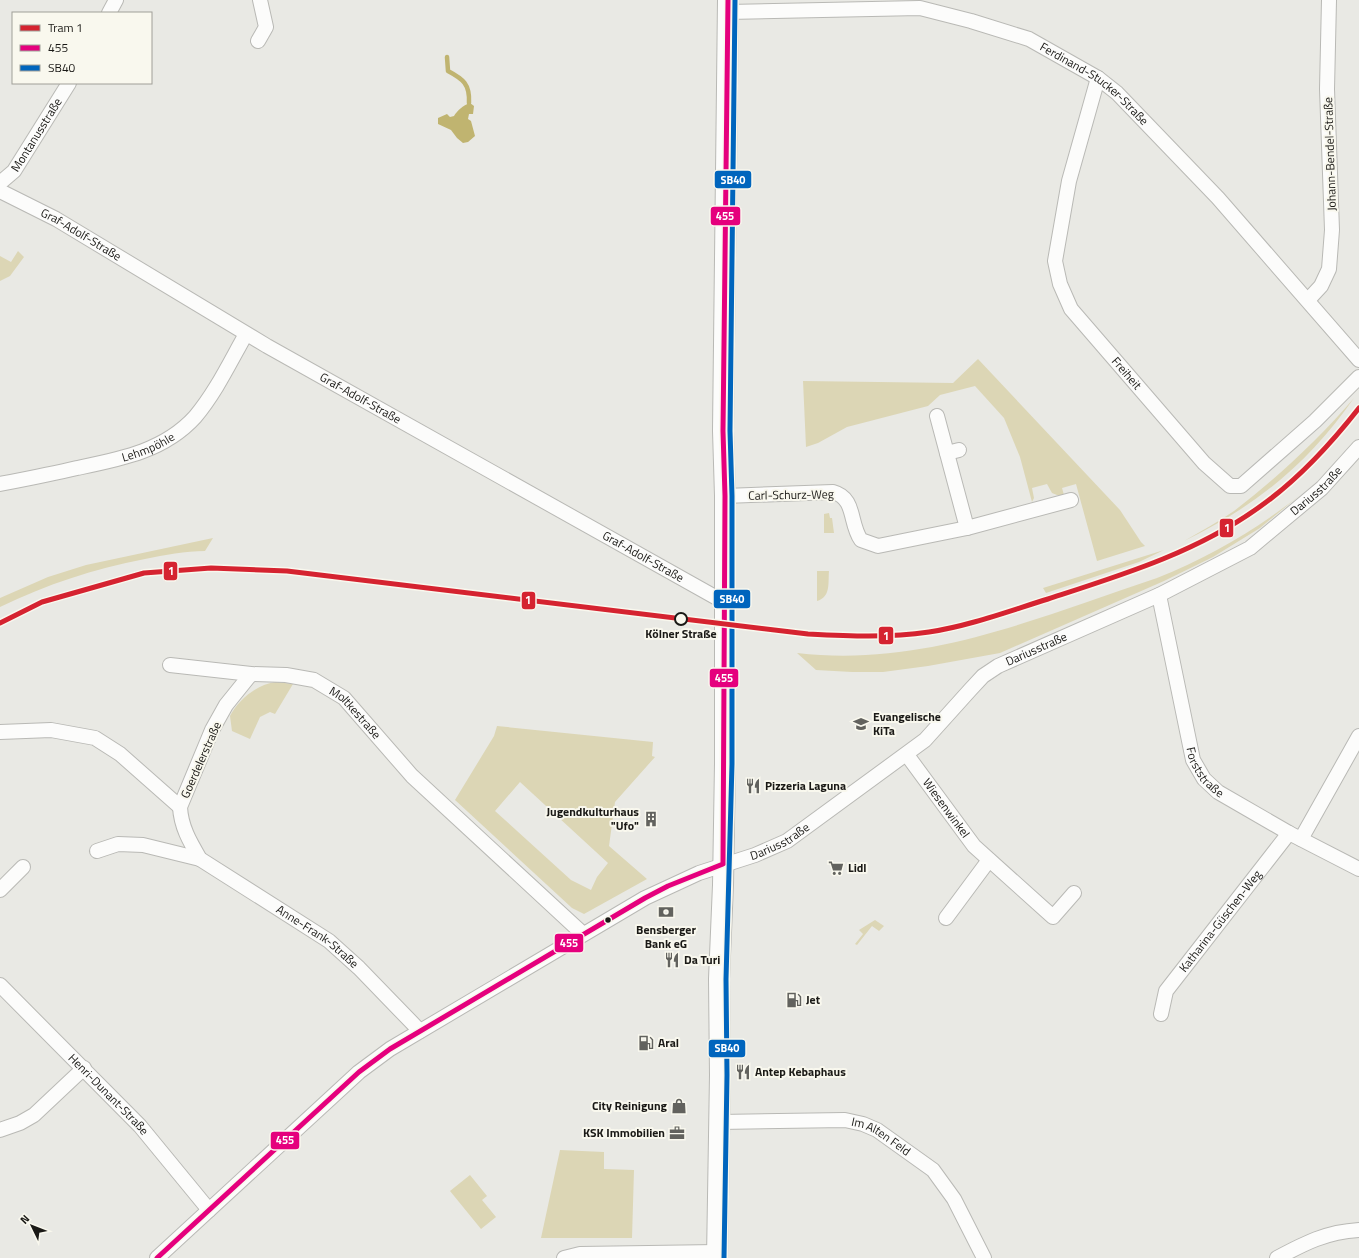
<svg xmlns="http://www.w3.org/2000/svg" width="1359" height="1258" font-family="'Titillium Web',sans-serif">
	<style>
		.green { fill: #dcd6b5; fill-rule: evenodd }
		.water { fill: #c0b470 }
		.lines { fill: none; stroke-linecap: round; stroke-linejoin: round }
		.stream { stroke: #c0b470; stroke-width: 4.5 }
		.minor-casing { stroke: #b9b9b5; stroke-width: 16 }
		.secondary-casing { stroke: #b9b9b5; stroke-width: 22 }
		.minor { stroke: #fcfcfb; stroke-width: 14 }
		.secondary { stroke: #fcfcfb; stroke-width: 20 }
		.bus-1-casing { stroke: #f9f8ee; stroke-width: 8 }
		.bus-2-casing { stroke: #f9f8ee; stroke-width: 8 }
		.bus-1 { stroke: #e5007d; stroke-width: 5 }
		.bus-2 { stroke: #0065bd; stroke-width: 5 }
		.tram-1-casing { stroke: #f9f8ee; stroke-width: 8 }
		.tram-1 { stroke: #d52330; stroke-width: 5 }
		.stop-dot { fill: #f9f8ee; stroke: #1a1916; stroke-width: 2 }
		.bus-dot { fill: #1a1916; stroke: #f9f8ee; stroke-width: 1.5 }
		.labels { text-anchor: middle; stroke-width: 4; stroke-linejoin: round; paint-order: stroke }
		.street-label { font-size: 12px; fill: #1a1916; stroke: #f9f8ee }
		.stop-label { font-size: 12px; font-weight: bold; fill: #1a1916; stroke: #f9f8ee }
		.poi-label { font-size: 12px; font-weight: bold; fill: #1a1916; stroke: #f9f8ee; text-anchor: start }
		.line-badge { stroke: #f9f8ee; stroke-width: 1.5 }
		.badge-label { font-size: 11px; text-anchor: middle; font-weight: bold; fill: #fff }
	</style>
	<rect width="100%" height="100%" fill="#e9e9e4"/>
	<path class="green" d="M 18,251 L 24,257 L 10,276 L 0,281 L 0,256 L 11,262 Z
		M 978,359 L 1120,510 L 1141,542 L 1145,546 L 1097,561 L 1076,484 L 1062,488 L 1064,495 L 1057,495 L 1052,493 L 1047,484 L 1032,488 L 1034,498 L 1032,502 L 1020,457 L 1004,418 L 975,386 L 940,395 L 928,406 L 847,427 L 818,443 L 806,447 L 803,381 L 953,383 Z
		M 1354,398 C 1308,464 1256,506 1184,541 C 1201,531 1218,522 1234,511 C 1278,477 1318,440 1354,398 Z
		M 1300,495 L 1260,528 L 1213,557 L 1164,581 L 1000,653 L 928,666 L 883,672 L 852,672 L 816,670 L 797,653 C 925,668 1039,617 1157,578 C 1209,557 1256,530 1300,495 Z
		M 829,513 L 830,518 L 832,518 L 834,533 L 824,533 L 824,514 Z
		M 213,538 L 205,551 C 185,551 165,555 145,559 C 93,569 48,584 0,607 L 0,598 L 48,577 L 86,565 Z
		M 1164,550 L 1139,562 L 1046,593 L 1043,588 Z
		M 817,571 L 829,571 C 828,583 831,597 817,601 Z
		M 276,682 L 293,684 L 275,714 L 270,712 L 260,717 L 250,739 L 232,731 L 230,716 C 238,700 257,684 276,682 Z
		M 497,726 L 653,742 L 652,756 L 655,757 L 615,802 L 609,846 L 647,879 L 584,914 L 572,908 L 455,800 L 494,736 ZM 520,782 L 608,863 L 597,877 L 591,890 L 571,880 L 495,811 Z
		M 875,920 L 884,926 L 879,931 L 872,926 L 857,945 L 855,944 L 863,934 L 859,930 Z
		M 560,1150 L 604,1152 L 604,1169 L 634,1170 L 632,1238 L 541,1238 Z
		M 470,1175 L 487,1196 L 482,1200 L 496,1217 L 481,1229 L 450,1191 Z"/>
	<path class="water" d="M 470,103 L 474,106 L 473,114 L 469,114 L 468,119 L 471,121 L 475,136 L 468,142 L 463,143 L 457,138 L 451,130 L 438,124 L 438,118 L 447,114 L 450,117 L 454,116 C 457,111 463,105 470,103 Z"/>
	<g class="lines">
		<path class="stream" d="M 447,57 L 448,71 C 463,79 470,84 469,103"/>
		<g class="minor-casing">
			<g id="minor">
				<path id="s1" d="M 728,12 L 920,8 L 971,21 L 1029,39 L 1098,78 L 1117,93 L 1218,198 L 1359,360"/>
				<path d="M 109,13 L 116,0"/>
				<path d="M 258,41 L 266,27 L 260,0"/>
				<path id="s2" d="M 1098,78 L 1069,181 L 1055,261 L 1060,284 L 1071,309 L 1204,463 L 1230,486 L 1241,486 L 1315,421 L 1359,377"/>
				<path id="s3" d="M 0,183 L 14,171 L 69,83"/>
				<path id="s4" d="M 0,191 L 56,219 L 267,346 L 724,602"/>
				<path d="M 1308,300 L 1321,286 L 1329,269 L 1332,230 L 1327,89 L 1329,0"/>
				<path d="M 947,453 L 959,450"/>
				<path id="s5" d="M 0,484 C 26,479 52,474 77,468 C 121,459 164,451 195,417 C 216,392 230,362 246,334"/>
				<path d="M 725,496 L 833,492 C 856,498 849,523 861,540 L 878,546 L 967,528 L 937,416"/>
				<path d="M 967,528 L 1071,500"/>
				<path id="s6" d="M 1159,595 L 1193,760 L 1204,779 L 1218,792 L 1289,833 L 1359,869"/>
				<path id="s7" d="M 170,665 L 251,674 L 286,675 L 314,680 L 344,698 L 412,776 L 583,934"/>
				<path id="s8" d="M 251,674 L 226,705 L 212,730 L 180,807 C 181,827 190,842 200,859 L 329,941 L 359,968 L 420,1031"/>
				<path d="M 0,732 L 51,730 L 95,738 L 120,754 L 180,807"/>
				<path id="s9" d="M 907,755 L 974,846 L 1053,917 L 1074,893"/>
				<path d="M 1301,839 L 1359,736"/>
				<path d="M 97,851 L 118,844 L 143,845 L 200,859"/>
				<path d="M 0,890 L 23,867"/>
				<path d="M 946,918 L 989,860"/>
				<path id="s10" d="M 0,985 L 140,1126 L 209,1210"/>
				<path id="s11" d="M 1161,1014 L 1166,991 L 1289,833"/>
				<path id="s12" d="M 720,1122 L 845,1120 L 863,1124 L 877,1130 L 933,1170 L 954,1199 L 984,1258"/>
				<path d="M 0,1130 L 20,1123 L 34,1115 L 84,1068"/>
				<path id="s13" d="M 157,1258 L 359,1072 L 390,1049 L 645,898 L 699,873 L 755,855 L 787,841 L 925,740 L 970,690 L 983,676 L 998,666 L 1159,595 L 1250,548 L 1322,488 L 1359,447"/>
				<path d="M 564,1258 L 580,1254 L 717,1252"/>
				<path d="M 1277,1258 C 1305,1243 1326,1232 1359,1230"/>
			</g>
		</g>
		<g class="secondary-casing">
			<path id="secondary" d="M 717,1258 L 720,1075 L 719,979 L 723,885 L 725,764 L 725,496 L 723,431 L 728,0"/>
		</g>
		<use href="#minor" class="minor"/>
		<use href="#secondary" class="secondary"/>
		<g class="bus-1-casing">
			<path id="bus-1" d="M 723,864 L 725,496 L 723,431 L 728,0
				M 157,1258 L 359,1072 L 390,1049 L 645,898 L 668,886 L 723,864"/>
		</g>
		<g class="bus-2-casing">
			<path id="bus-2" d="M 724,1258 L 727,1075 L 726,979 L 732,764 L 732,496 L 730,431 L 735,0"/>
		</g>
		<use href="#bus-1" class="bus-1"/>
		<use href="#bus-2" class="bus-2"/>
		<g class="tram-1-casing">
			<path id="tram-1" d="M 0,623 L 42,602 L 144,573 L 211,568 L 287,571 L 808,634 C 848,636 889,638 929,632 C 969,626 1009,611 1048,599 C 1122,575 1195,553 1258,508 C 1297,481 1330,445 1359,408"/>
		</g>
		<use href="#tram-1" class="tram-1"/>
	</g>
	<defs>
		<g id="school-bare" transform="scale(1.2)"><path d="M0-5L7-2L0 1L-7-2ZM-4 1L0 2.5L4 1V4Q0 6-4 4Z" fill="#62625e" stroke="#f9f8ee" stroke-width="2.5" paint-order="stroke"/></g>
		<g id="restaurant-bare" transform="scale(1.2)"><path d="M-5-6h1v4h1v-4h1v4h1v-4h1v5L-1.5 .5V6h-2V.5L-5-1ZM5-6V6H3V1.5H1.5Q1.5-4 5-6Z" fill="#62625e" stroke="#f9f8ee" stroke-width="2.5" paint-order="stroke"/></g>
		<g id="building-bare" transform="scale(1.2)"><path d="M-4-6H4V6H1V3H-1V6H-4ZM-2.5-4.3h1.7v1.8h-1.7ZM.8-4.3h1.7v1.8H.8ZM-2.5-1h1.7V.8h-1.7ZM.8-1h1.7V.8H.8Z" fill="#62625e" stroke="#f9f8ee" stroke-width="2.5" paint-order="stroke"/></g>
		<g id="supermarket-bare" transform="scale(1.2)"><path d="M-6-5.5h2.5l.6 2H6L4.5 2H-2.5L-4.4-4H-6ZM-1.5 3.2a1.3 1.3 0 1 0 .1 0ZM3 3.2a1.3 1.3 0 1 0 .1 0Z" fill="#62625e" stroke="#f9f8ee" stroke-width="2.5" paint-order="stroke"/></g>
		<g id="bank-bare" transform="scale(1.2)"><path d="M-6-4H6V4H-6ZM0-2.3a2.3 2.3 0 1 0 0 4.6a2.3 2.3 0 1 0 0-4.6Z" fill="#62625e" stroke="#f9f8ee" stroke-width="2.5" paint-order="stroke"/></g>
		<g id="fuel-bare" transform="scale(1.2)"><path d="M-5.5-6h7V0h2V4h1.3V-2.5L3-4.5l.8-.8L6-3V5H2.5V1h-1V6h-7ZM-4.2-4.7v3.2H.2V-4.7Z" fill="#62625e" stroke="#f9f8ee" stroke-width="2.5" paint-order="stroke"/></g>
		<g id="shop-bare" transform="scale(1.2)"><path d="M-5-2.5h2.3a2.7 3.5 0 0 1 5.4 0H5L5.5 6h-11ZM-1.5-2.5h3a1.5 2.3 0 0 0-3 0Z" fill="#62625e" stroke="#f9f8ee" stroke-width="2.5" paint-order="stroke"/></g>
		<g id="office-bare" transform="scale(1.2)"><path d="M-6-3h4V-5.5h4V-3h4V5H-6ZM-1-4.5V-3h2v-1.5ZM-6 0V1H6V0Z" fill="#62625e" stroke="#f9f8ee" stroke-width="2.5" paint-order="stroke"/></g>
	</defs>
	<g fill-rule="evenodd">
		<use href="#school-bare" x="861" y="724"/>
		<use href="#restaurant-bare" x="753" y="786"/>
		<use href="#building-bare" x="651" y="819"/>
		<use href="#supermarket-bare" x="836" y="868"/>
		<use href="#bank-bare" x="666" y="912"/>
		<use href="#restaurant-bare" x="672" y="960"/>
		<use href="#fuel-bare" x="794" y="1000"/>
		<use href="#fuel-bare" x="646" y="1043"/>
		<use href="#restaurant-bare" x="743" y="1072"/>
		<use href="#shop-bare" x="679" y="1106"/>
		<use href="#office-bare" x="677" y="1133"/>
	</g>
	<circle class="stop-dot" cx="681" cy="619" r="6"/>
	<circle class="bus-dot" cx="608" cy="920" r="3.5"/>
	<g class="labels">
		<g class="street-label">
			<text dy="4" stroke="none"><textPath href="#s1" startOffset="385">Ferdinand-Stucker-Straße</textPath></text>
			<text dy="4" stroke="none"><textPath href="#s3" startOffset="61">Montanusstraße</textPath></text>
			<text transform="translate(1330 154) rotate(-92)" y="4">Johann-Bendel-Straße</text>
			<text dy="4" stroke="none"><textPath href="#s4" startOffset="92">Graf-Adolf-Straße</textPath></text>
			<text dy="4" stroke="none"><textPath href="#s2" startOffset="324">Freiheit</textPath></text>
			<text dy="4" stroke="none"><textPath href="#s4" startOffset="416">Graf-Adolf-Straße</textPath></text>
			<text dy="4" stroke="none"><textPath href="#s5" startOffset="153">Lehmpöhle</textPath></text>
			<text dy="4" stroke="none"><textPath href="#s13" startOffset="1404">Dariusstraße</textPath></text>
			<text transform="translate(791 495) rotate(-1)" y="4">Carl-Schurz-Weg</text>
			<text dy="4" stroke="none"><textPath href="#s4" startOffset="740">Graf-Adolf-Straße</textPath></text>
			<text dy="4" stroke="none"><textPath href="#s13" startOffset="1080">Dariusstraße</textPath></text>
			<text dy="4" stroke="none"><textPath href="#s7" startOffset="198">Moltkestraße</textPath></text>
			<text transform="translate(201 760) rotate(-66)" y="4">Goerdelerstraße</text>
			<text dy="4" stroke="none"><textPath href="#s6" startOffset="185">Forststraße</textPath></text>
			<text dy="4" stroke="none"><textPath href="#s9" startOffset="66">Wiesenwinkel</textPath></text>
			<text dy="4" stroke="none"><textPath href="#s13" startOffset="756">Dariusstraße</textPath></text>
			<text dy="4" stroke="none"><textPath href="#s11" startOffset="112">Katharina-Güschen-Weg</textPath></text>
			<text dy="4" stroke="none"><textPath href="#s8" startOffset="349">Anne-Frank-Straße</textPath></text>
			<text dy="4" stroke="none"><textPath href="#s10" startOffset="154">Henri-Dunant-Straße</textPath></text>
			<text dy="4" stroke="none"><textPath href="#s12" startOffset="165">Im Alten Feld</textPath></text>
		</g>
		<g class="stop-label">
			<text x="681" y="638">Kölner Straße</text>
		</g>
		<g class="poi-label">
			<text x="873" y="721">Evangelische<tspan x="873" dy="14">KiTa</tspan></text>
			<text x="765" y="790">Pizzeria Laguna</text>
			<text x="639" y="816" text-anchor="end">Jugendkulturhaus<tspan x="639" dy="14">"Ufo"</tspan></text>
			<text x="848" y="872">Lidl</text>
			<text x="666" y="934" text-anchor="middle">Bensberger<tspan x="666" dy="14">Bank eG</tspan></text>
			<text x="684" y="964">Da Turi</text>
			<text x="806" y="1004">Jet</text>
			<text x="658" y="1047">Aral</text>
			<text x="755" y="1076">Antep Kebaphaus</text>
			<text x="667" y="1110" text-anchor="end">City Reinigung</text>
			<text x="665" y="1137" text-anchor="end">KSK Immobilien</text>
		</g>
	</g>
	<g class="line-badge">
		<rect x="714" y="170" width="38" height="19" rx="4" fill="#0065bd"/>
		<rect x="710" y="206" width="31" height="20" rx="4" fill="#e5007d"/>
		<rect x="1219" y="518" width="15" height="20" rx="4" fill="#d52330"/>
		<rect x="163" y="561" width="15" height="20" rx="4" fill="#d52330"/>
		<rect x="713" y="589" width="38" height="20" rx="4" fill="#0065bd"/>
		<rect x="521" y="591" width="15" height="19" rx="4" fill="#d52330"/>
		<rect x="878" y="626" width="16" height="19" rx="4" fill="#d52330"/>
		<rect x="709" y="668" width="30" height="20" rx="4" fill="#e5007d"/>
		<rect x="554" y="933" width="30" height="20" rx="4" fill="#e5007d"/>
		<rect x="708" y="1039" width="38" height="19" rx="4" fill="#0065bd"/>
		<rect x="270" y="1131" width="30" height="19" rx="4" fill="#e5007d"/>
	</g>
	<g class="badge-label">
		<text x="733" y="184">SB40</text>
		<text x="725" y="220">455</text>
		<text x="1227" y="532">1</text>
		<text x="171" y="575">1</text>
		<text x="732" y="603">SB40</text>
		<text x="528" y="604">1</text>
		<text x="886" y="640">1</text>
		<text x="724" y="682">455</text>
		<text x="569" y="947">455</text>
		<text x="727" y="1052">SB40</text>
		<text x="285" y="1144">455</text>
	</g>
	<rect x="12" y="12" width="140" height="72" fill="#f9f8ee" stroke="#a09f98"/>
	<rect x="20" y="25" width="20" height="6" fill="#d52330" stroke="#a09f98"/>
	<text x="48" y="32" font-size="12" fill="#1a1916">Tram 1</text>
	<rect x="20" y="45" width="20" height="6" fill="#e5007d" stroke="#a09f98"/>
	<text x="48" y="52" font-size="12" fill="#1a1916">455</text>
	<rect x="20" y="65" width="20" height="6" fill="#0065bd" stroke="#a09f98"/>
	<text x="48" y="72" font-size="12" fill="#1a1916">SB40</text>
	<g transform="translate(32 1226) rotate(313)" stroke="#f9f8ee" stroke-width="3" paint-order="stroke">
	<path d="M0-3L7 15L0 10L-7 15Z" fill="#1a1916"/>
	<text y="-6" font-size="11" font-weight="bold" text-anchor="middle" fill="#1a1916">N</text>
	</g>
</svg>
